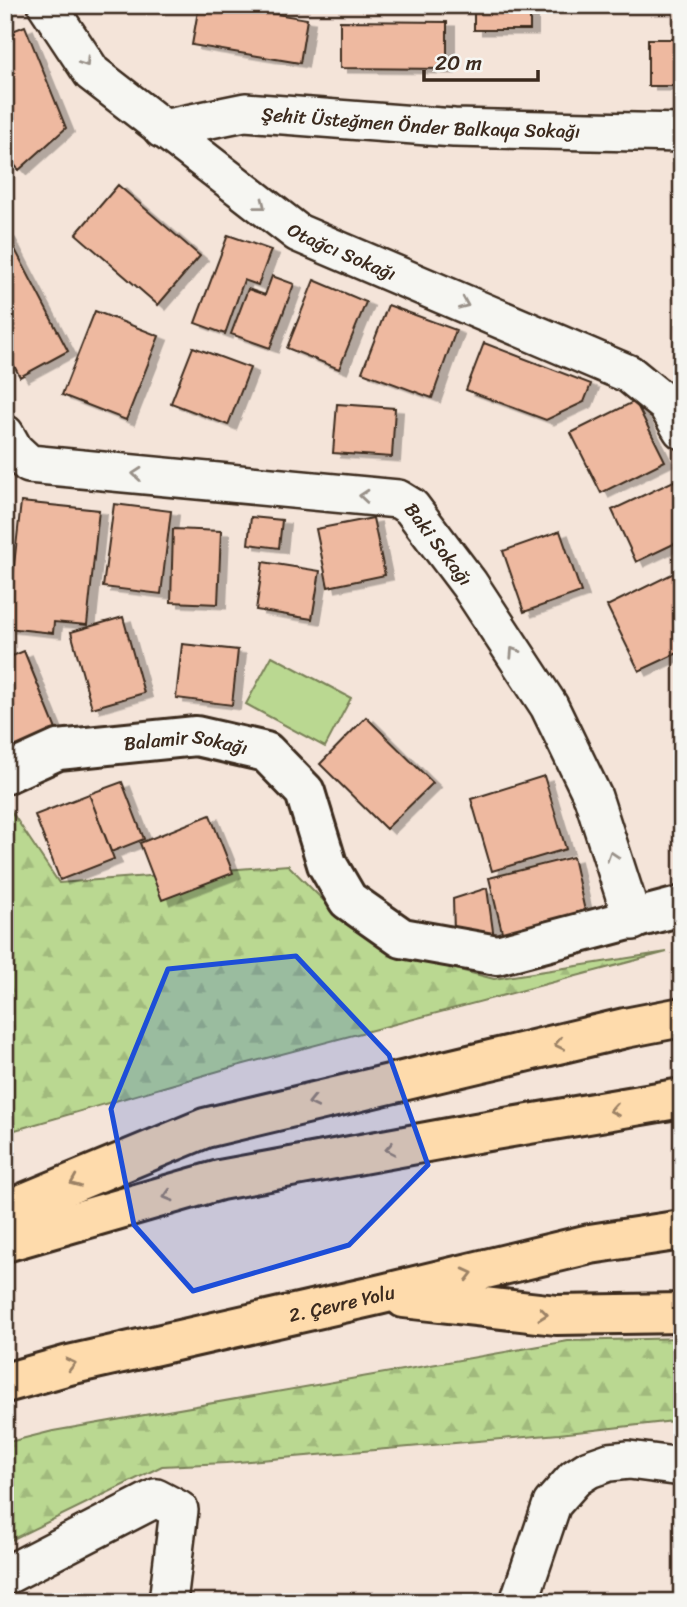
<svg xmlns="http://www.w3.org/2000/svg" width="687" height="1607" font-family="Sriracha,sans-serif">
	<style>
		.forest { fill: url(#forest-firs); stroke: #7a8158; stroke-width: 2 }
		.park { fill: #bad891; stroke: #7a8158; stroke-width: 2 }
		.building { fill: #eeb9a0; stroke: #3b2a1e; stroke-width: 2; filter: url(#shadow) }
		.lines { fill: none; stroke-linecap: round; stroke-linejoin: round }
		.minor-casing { stroke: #3b2a1e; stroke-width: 42 }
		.tertiary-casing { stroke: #3b2a1e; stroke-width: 44 }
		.motorway-casing { stroke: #3b2a1e; stroke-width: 44 }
		.minor { stroke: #f6f6f2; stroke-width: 37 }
		.tertiary { stroke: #f6f6f2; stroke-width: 38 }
		.motorway { stroke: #fedbac; stroke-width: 38 }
		.oneway { stroke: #989088 }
		.oneway2 { stroke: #9c8265 }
		.marked { fill: #1d4ed8; fill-opacity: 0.2; stroke: #1d4ed8; stroke-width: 5; stroke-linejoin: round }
		.labels { text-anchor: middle; stroke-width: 6; stroke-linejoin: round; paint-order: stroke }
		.street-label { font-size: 19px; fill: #3b2a1e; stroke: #f6f6f2 }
	</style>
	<defs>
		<pattern id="forest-firs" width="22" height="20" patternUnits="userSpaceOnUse" patternTransform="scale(1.75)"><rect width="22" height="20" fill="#bad891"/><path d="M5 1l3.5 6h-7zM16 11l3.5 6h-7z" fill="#a1ba7d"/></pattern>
		<filter id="shadow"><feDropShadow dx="8" dy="4.5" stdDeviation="0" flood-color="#0004"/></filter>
	</defs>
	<rect width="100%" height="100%" fill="#f4e4d9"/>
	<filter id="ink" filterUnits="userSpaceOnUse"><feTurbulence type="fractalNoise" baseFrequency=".0143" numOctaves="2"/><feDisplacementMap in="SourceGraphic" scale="14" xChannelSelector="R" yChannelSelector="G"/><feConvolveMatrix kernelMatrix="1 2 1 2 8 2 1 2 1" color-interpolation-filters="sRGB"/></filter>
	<g filter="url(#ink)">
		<path class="forest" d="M 5,802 L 59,883 L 288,865 L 331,908 L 394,953 L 494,979 L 667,952 L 229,1068 L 5,1133 Z
			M 682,1338 L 682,1420 L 559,1434 L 226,1463 L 162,1466 L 5,1543 L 5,1443 L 53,1431 L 568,1341 Z"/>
		<path class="park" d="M 272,656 L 351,698 L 325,747 L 246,704 Z"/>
		<path class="building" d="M 199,5 L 221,5 L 307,19 L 300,63 L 192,45 Z
			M 474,5 L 530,5 L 530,30 L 474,30 Z
			M 340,21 L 447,22 L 447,69 L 340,68 Z
			M 25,26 L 66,128 L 19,170 L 5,155 L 5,34 Z
			M 648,39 L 682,39 L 682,86 L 648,86 Z
			M 118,185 L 200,256 L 158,305 L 76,234 Z
			M 7,234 L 68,351 L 20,377 L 5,349 L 5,235 Z
			M 228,235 L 271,250 L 258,285 L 244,280 L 225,334 L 195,323 Z
			M 272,276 L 294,284 L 270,348 L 231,334 L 248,289 L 265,295 Z
			M 314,280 L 366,302 L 339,369 L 287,348 Z
			M 388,305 L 456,330 L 432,398 L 362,372 Z
			M 95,311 L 159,336 L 126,420 L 62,395 Z
			M 484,343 L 591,384 L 584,402 L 546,420 L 466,390 Z
			M 193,347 L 250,368 L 228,425 L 171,403 Z
			M 635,401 L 665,461 L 601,493 L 571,433 Z
			M 337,404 L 395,408 L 392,457 L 333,453 Z
			M 678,479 L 682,487 L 682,540 L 636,562 L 612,510 Z
			M 21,502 L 99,510 L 87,625 L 54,622 L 53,633 L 7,628 Z
			M 114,504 L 171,511 L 161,594 L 103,587 Z
			M 251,517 L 282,520 L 279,548 L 248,544 Z
			M 373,518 L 385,575 L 328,587 L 316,529 Z
			M 173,529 L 221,531 L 218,604 L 171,602 Z
			M 560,531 L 581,592 L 524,612 L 503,551 Z
			M 263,562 L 320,571 L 312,619 L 256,610 Z
			M 682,569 L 682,651 L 639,671 L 607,606 Z
			M 123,617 L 144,693 L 92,708 L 71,632 Z
			M 182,644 L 238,650 L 232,705 L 176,698 Z
			M 24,651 L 57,732 L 5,754 L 5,659 Z
			M 366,717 L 433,783 L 386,829 L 320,764 Z
			M 544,776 L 566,849 L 492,871 L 471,799 Z
			M 122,782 L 144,839 L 111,852 L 89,794 Z
			M 89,794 L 114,859 L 60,880 L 35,815 Z
			M 210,815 L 233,873 L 162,900 L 140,843 Z
			M 573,857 L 587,920 L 504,940 L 489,878 Z
			M 487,888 L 494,938 L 454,932 L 453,899 Z"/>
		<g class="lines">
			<g class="minor-casing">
				<g id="minor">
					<path id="s1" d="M 47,5 L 92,73 L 298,233 L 629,374 L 667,405 L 682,430"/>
					<path id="s2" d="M 162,129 L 245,112 L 454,128 L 682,133"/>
					<path id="s3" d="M 5,434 L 14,450 L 29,464 L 398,499 L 411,507 L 469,584 L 549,706 L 593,797 L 633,921"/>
					<path d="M 5,1576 L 156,1498 L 179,1510 L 168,1602"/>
					<path d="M 519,1602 L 552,1504 L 575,1478 L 589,1469 L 609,1462 L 629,1460 L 682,1467"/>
				</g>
			</g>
			<g class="tertiary-casing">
				<g id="tertiary">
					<path id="s4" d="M 5,774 L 58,750 L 196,736 L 266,752 L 305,792 L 327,864 L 348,900 L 402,938 L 497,955 L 682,906"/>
				</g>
			</g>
			<g class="motorway-casing">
				<g id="motorway">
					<path d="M 5,1211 L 205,1128 L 625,1028 L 682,1017"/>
					<path d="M 5,1242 L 220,1180 L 476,1133 L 682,1098"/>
					<path d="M 404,1298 L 556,1315 L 682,1313"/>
					<path id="s5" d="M 5,1383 L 69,1365 L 378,1295 L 590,1244 L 682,1230"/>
				</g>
			</g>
			<use href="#minor" class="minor"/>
			<use href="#tertiary" class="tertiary"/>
			<use href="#motorway" class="motorway"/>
		</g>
		<defs><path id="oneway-chevron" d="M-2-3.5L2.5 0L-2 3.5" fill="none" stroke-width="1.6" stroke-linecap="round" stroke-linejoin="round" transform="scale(1.75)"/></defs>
		<g class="oneway">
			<use href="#oneway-chevron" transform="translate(85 62) rotate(56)"/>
			<use href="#oneway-chevron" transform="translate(261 205) rotate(38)"/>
			<use href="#oneway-chevron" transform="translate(464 304) rotate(23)"/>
			<use href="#oneway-chevron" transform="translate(137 474) rotate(-175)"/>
			<use href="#oneway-chevron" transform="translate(364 496) rotate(-175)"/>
			<use href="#oneway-chevron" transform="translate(514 652) rotate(-123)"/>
			<use href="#oneway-chevron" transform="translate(612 856) rotate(-108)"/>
		</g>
		<g class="oneway2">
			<use href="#oneway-chevron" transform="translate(559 1044) rotate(167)"/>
			<use href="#oneway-chevron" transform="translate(313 1102) rotate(167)"/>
			<use href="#oneway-chevron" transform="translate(614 1110) rotate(170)"/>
			<use href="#oneway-chevron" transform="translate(390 1149) rotate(169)"/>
			<use href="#oneway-chevron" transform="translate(75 1182) rotate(157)"/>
			<use href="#oneway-chevron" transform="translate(168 1196) rotate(164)"/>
			<use href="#oneway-chevron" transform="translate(468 1274) rotate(-14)"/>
			<use href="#oneway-chevron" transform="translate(543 1314) rotate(6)"/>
			<use href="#oneway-chevron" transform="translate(71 1364) rotate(-14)"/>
		</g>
	</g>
	<path class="marked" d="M 296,956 L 389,1055 L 428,1165 L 349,1245 L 193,1291 L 134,1225 L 111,1109 L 168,969 Z"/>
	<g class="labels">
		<g class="street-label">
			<text dy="7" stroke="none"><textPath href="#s2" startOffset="261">Şehit Üsteğmen Önder Balkaya Sokağı</textPath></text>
			<text dy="7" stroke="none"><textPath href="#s1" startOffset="390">Otağcı Sokağı</textPath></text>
			<text dy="7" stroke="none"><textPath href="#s3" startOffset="471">Baki Sokağı</textPath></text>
			<text dy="7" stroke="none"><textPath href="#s4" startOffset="187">Balamir Sokağı</textPath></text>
			<text dy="7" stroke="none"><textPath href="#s5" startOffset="346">2. Çevre Yolu</textPath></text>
		</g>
	</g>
	<rect width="687" height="1607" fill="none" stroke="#f6f6f2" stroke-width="28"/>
	<rect x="14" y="14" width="659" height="1579" fill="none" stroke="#3b2a1e" stroke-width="2.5" filter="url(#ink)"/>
	<path d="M424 70v10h114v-10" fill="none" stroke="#3b2a1e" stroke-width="3.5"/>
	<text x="435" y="70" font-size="21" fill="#3b2a1e" stroke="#f6f6f2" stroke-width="5" paint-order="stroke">20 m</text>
</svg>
